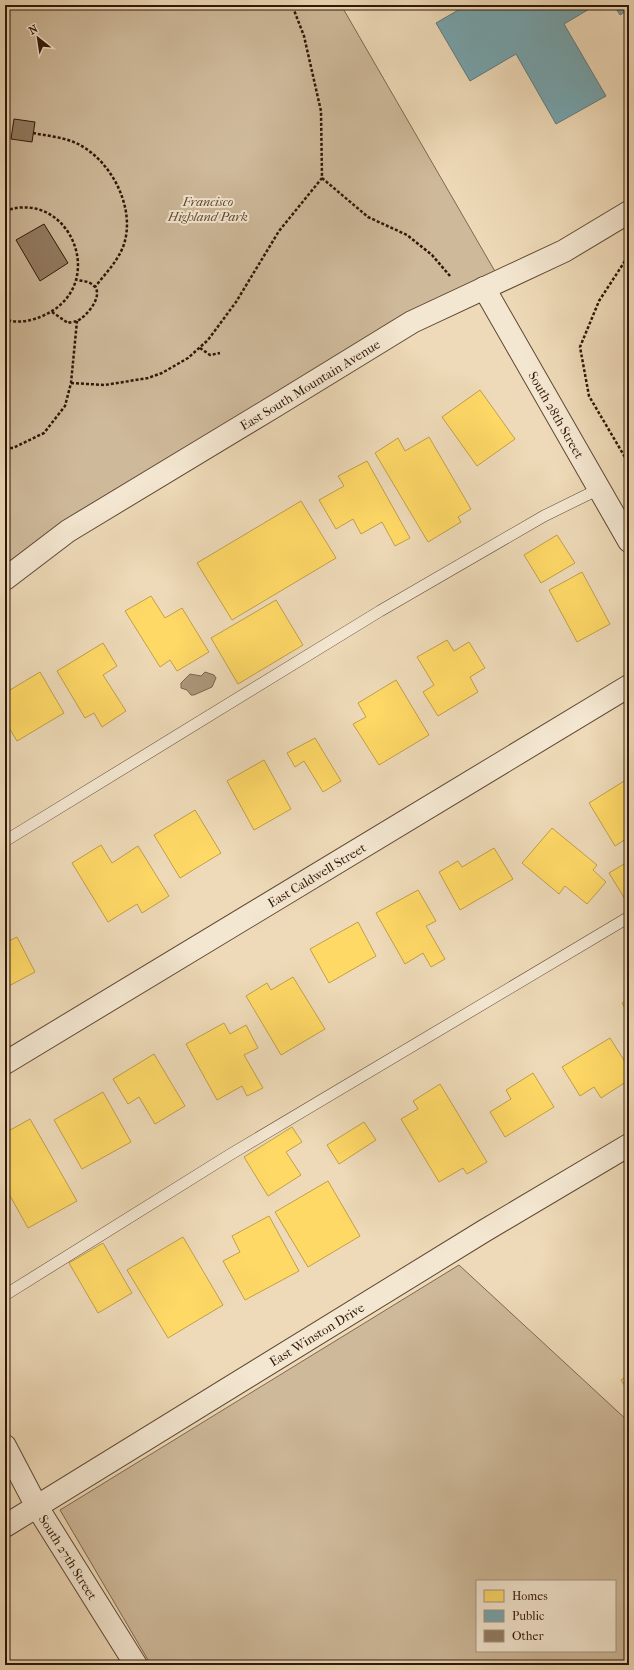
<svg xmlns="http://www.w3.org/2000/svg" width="634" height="1670" font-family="'IM FELL French Canon',serif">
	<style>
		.green { fill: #ceb99a; stroke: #7f6850; fill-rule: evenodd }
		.water { fill: #ad987c; stroke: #7b644d }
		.homes { fill: #ffd966; stroke: #c19f4a }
		.public { fill: #76a5af; stroke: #617a7d }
		.building { fill: #937c63; stroke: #301707 }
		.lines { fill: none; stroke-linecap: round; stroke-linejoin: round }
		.lane-casing { stroke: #604833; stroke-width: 12 }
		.street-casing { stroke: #604833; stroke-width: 24 }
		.path { stroke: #301707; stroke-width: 2.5; stroke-dasharray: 3 2; stroke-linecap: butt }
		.lane { stroke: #f4e7d1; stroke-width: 11 }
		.street { stroke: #f4e7d1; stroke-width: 22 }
		.labels { text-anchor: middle; stroke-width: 4; stroke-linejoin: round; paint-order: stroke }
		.park-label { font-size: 13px; font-style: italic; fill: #5f4833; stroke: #f4e7d1 }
		.street-label { font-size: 13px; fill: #301707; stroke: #f4e7d1 }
	</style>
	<rect width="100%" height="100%" fill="#eedab8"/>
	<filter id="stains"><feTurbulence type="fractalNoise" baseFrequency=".005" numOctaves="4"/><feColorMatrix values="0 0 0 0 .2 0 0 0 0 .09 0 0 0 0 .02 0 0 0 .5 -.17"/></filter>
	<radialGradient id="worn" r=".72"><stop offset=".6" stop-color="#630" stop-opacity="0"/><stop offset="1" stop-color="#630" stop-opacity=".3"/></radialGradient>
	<path class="green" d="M 5,5 L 341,5 L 500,280 L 5,579 Z
		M 459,1265 L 629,1422 L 629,1665 L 151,1665 L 60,1510 ZM 477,1581 L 615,1581 L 615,1651 L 477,1651 Z"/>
	<path class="water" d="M 205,672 L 214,675 L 216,678 L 212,687 L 194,695 L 191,695 L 187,690 L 181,688 L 181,683 L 190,674 L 201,676 Z"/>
	<path class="homes" d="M 480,390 L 515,439 L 477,466 L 442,417 Z
		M 429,437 L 471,509 L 458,517 L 461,522 L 428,542 L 375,453 L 398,438 L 405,451 Z
		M 367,461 L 410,538 L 395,546 L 382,522 L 361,534 L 353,519 L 336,529 L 319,500 L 344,486 L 338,476 Z
		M 301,501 L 336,558 L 232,620 L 197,563 Z
		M 557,535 L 575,563 L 541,583 L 524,555 Z
		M 582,572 L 610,624 L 577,642 L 549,590 Z
		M 151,596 L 165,618 L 182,608 L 209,652 L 177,671 L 170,660 L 160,667 L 125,611 Z
		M 276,600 L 303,645 L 238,684 L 211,638 Z
		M 447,640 L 454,651 L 469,642 L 485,668 L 470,677 L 478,692 L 438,716 L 423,692 L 434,685 L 417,657 Z
		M 103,643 L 117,666 L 103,675 L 126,711 L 102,727 L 94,713 L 85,718 L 57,671 Z
		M 40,672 L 64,713 L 17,741 L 5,721 L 5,693 Z
		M 396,680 L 429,735 L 379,765 L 353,724 L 366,717 L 358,703 Z
		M 315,738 L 341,781 L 323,792 L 304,761 L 295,767 L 287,753 Z
		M 264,760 L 291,809 L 254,830 L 227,781 Z
		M 629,778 L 629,837 L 615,846 L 589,803 Z
		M 195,810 L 221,853 L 180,878 L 154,835 Z
		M 552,828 L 597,865 L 593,870 L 606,882 L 587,904 L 565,886 L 559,894 L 522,863 Z
		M 101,845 L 112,863 L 138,846 L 169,896 L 142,913 L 137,904 L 108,922 L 72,863 Z
		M 494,848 L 513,879 L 460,910 L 439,872 L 458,861 L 462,867 Z
		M 629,861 L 629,904 L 628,904 L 609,873 Z
		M 418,890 L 436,921 L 426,926 L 445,959 L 431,967 L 423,953 L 405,964 L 376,913 Z
		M 358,922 L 376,956 L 329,983 L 310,949 Z
		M 17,937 L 35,972 L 5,988 L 5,943 Z
		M 293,977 L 325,1029 L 281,1055 L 246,996 L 267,983 L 271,990 Z
		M 629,999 L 629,1015 L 622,1003 Z
		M 224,1023 L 230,1034 L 246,1025 L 258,1048 L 244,1055 L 263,1088 L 247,1096 L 242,1086 L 217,1100 L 186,1044 Z
		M 610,1038 L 629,1068 L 629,1080 L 601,1098 L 594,1087 L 580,1096 L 562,1067 Z
		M 154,1054 L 185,1106 L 155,1124 L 139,1097 L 128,1104 L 113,1079 Z
		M 533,1073 L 554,1107 L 505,1137 L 490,1112 L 511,1099 L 506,1090 Z
		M 440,1084 L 487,1162 L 467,1174 L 463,1168 L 439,1182 L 401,1119 L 418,1109 L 413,1101 Z
		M 103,1092 L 131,1142 L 82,1169 L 54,1120 Z
		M 30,1119 L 77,1201 L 28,1228 L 5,1187 L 5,1133 Z
		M 364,1122 L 376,1140 L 339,1164 L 327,1145 Z
		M 292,1127 L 302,1142 L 286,1152 L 301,1175 L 268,1196 L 244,1157 Z
		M 328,1181 L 360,1236 L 308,1267 L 275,1212 Z
		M 269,1216 L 299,1271 L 245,1300 L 223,1261 L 240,1252 L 232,1236 Z
		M 183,1237 L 223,1305 L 168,1338 L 127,1270 Z
		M 103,1243 L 132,1293 L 98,1313 L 69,1263 Z
		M 629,1375 L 629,1392 L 621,1380 Z"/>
	<path class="public" d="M 467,5 L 596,5 L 564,24 L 606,96 L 556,124 L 516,54 L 470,81 L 436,23 Z
		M 614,5 L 629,5 L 629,9 L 620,15 Z"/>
	<path class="building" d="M 14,119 L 35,122 L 32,142 L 11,139 Z
		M 44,224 L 68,263 L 40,281 L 16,240 Z"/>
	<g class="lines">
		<g class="lane-casing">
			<path id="lane" d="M 5,841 L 380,611 L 544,516 L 599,489
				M 5,1295 L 231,1154 L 629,917"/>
		</g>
		<g class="street-casing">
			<g id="street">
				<path id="s1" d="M 484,288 L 629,541"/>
				<path id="s2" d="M 5,579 L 68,531 L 275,406 L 412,322 L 564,251 L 629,212"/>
				<path id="s3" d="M 5,1063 L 629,686"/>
				<path id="s4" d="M 5,1446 L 37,1507 L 136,1665"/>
				<path id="s5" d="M 5,1526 L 484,1231 L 629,1145"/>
			</g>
		</g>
		<path class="path" d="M 33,133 C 48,136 64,137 78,144 C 112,161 137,210 123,247 C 117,262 105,274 95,287
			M 322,178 L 368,217 L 407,235 L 432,255 L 450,276
			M 5,211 C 71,187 112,289 40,317 C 30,321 16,324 5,319
			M 629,258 L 625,261 L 599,301 L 580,347 L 589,396 L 629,464
			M 52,312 L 68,323 C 70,322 75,322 77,321 C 86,317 103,297 95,287 C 90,281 83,281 77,280
			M 200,348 L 210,355 L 220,353
			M 71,383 L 105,385 L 148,378 L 162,373 L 188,358 L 208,340 L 236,302 L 279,231 L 322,178 L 321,111 L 304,36 L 292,5
			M 5,448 L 13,448 L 44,433 L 65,406 L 71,383 L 77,321"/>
		<use href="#lane" class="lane"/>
		<use href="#street" class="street"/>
	</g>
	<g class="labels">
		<g class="park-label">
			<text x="208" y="206">Francisco<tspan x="208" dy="15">Highland Park</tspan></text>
		</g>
		<g class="street-label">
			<text dy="5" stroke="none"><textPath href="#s2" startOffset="362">East South Mountain Avenue</textPath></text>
			<text dy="5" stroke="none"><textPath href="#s1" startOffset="146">South 28th Street</textPath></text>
			<text dy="5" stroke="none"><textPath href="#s3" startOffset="364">East Caldwell Street</textPath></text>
			<text dy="5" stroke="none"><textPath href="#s5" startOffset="366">East Winston Drive</textPath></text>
			<text dy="5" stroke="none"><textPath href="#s4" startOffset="128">South 27th Street</textPath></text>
		</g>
	</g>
	<rect width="634" height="1670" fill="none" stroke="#eedab8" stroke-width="20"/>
	<rect x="6" y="6" width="622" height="1658" fill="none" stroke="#301707" stroke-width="2"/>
	<rect x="10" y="10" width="614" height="1650" fill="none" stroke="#301707"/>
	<rect x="476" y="1580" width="140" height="72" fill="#f4e7d1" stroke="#a69480"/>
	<rect x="484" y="1590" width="20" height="12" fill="#ffd966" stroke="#a69480"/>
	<text x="512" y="1600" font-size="12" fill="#301707">Homes</text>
	<rect x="484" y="1610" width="20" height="12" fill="#76a5af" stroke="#a69480"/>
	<text x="512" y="1620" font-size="12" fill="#301707">Public</text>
	<rect x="484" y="1630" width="20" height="12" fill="#937c63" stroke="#a69480"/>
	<text x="512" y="1640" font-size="12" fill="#301707">Other</text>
	<g transform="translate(38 38) rotate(330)" stroke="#f4e7d1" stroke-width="3" paint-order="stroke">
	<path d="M0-3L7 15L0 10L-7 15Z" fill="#301707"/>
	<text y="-6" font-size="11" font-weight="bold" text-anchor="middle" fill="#301707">N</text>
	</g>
	<rect width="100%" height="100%" filter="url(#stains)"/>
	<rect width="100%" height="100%" fill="url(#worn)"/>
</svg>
